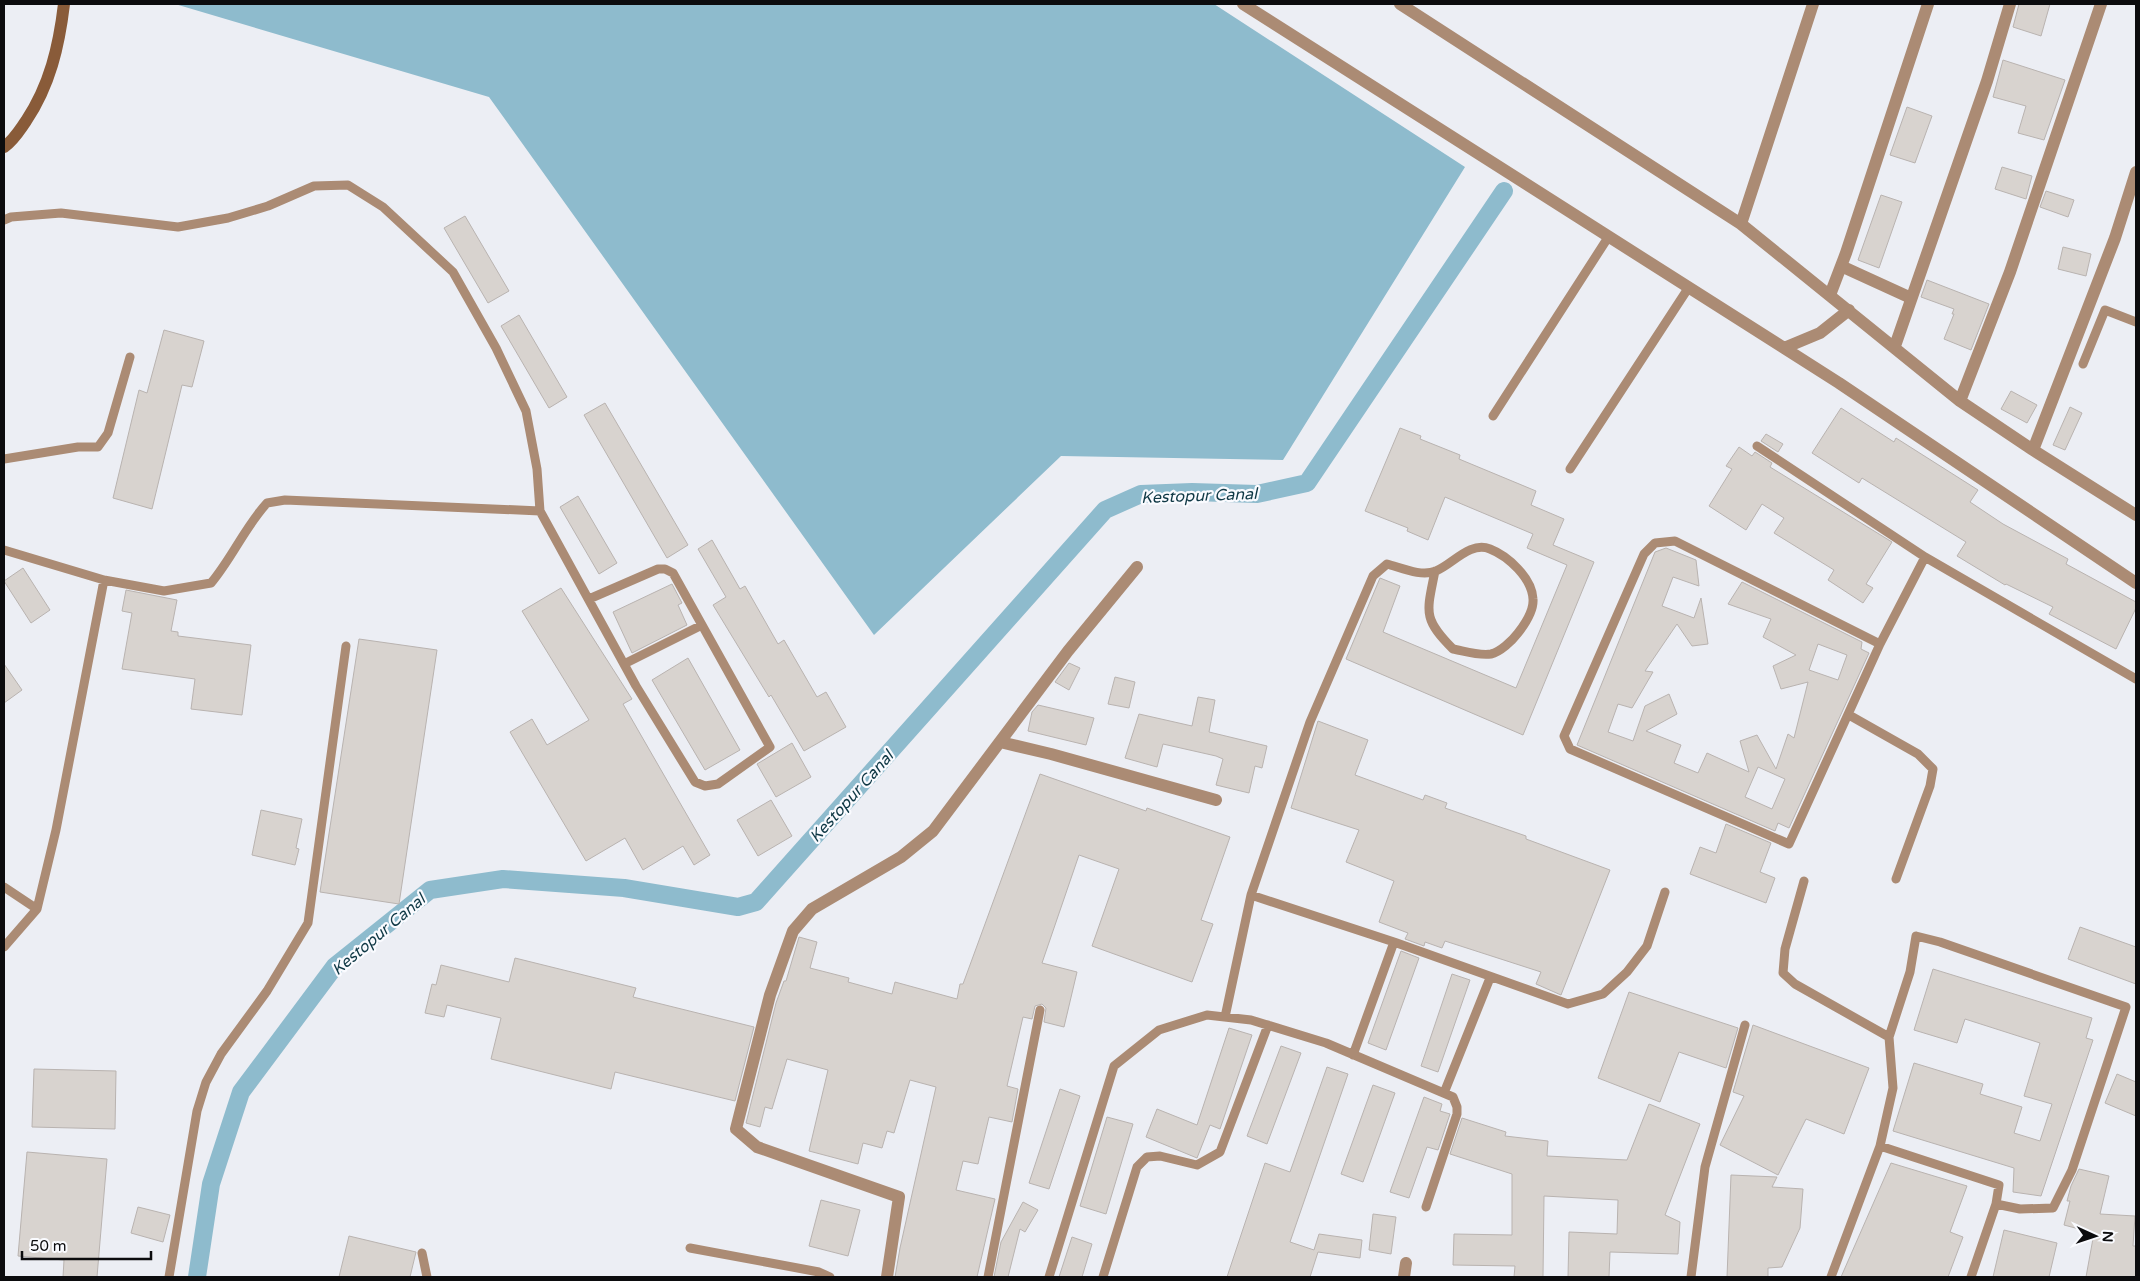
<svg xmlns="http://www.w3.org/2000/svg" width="2140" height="1281" font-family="'Varela Round',sans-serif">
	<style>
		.water { fill: #8ebbcd }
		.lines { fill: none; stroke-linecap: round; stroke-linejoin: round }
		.canal { stroke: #8ebbcd; stroke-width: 18 }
		.building { fill: #d8d3cf; stroke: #b9b3b0; fill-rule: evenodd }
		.lane { stroke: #ab8b74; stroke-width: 9 }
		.street { stroke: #ab8b74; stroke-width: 12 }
		.secondary { stroke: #895b39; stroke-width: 12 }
		.labels { text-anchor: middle; stroke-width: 4.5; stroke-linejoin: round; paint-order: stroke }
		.water-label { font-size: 16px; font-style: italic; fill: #0f3845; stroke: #fafbff }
	</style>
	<rect width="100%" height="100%" fill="#eceef4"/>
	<path class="water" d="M 175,4 L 1214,4 L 1465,167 L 1283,460 L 1061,456 L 874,635 L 489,97 Z"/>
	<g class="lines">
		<path class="canal" d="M 197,1277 L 211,1184 L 241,1092 L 335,966 L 430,890 L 503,879 L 624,888 L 738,907 L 756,902 L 1105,510 L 1141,494 L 1192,492 L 1257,494 L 1307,483 L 1504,191"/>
	</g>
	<path class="building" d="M 2019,4 L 2050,4 L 2041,36 L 2013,27 Z
		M 2003,60 L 2065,80 L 2044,140 L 2018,133 L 2026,106 L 1993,97 Z
		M 1907,107 L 1932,116 L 1915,163 L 1890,155 Z
		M 2002,167 L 2032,176 L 2026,199 L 1995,189 Z
		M 2046,191 L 2074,200 L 2068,217 L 2040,207 Z
		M 1881,195 L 1902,202 L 1879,268 L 1858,260 Z
		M 465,216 L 509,291 L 488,303 L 444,228 Z
		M 2063,247 L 2091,254 L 2086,276 L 2058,269 Z
		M 1927,280 L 1989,304 L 1971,350 L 1944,339 L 1954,314 L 1952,314 L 1954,309 L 1921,297 Z
		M 519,315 L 567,397 L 549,408 L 501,326 Z
		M 164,330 L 204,341 L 192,387 L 182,385 L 152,509 L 113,498 L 139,390 L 147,393 Z
		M 2011,391 L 2037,405 L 2027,423 L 2001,409 Z
		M 605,403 L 688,545 L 667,558 L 584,415 Z
		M 2070,407 L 2082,413 L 2065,450 L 2053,445 Z
		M 1841,408 L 1894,442 L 1896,438 L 1978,490 L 1970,502 L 2003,524 L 2068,559 L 2066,564 L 2136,602 L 2136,608 L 2116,649 L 2049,614 L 2053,607 L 2006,584 L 2005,585 L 1957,556 L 1966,542 L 1862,478 L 1859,483 L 1812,453 Z
		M 1400,428 L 1421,436 L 1420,439 L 1460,455 L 1459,459 L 1536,491 L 1531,505 L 1564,519 L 1553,545 L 1594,562 L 1523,735 L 1346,659 L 1380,578 L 1400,586 L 1383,632 L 1516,688 L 1567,565 L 1527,548 L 1533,534 L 1445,497 L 1428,540 L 1407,531 L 1408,528 L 1365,511 Z
		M 1766,434 L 1783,444 L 1778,452 L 1761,441 Z
		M 1739,447 L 1752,456 L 1755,452 L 1772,463 L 1770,467 L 1892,542 L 1866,584 L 1873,588 L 1863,603 L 1828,580 L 1834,570 L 1774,533 L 1784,518 L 1762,504 L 1746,530 L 1709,506 L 1732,469 L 1726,466 Z
		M 578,496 L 617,563 L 599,574 L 560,507 Z
		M 712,540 L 740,589 L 745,586 L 778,644 L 784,640 L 817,697 L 826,692 L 846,727 L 804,751 L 771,695 L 769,697 L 713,605 L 726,597 L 698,549 Z
		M 1666,548 L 1696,560 L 1699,586 L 1673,577 L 1662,606 L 1694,618 L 1701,598 L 1708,644 L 1692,646 L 1677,624 L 1645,671 L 1653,672 L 1632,708 L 1618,704 L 1608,732 L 1633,741 L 1645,706 L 1669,694 L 1677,714 L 1646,731 L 1681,745 L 1674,763 L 1698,773 L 1707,753 L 1749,772 L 1740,741 L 1757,735 L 1776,769 L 1788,734 L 1794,738 L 1808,682 L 1781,689 L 1773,666 L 1796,655 L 1763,637 L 1771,619 L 1728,604 L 1742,582 L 1862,642 L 1861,649 L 1869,653 L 1789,828 L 1778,823 L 1775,831 L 1577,745 L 1655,552 ZM 1818,644 L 1847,655 L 1838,680 L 1809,670 ZM 1758,767 L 1785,779 L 1772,809 L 1745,797 Z
		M 23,568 L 50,610 L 31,623 L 4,581 Z
		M 672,584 L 682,603 L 678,605 L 687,625 L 632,653 L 613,612 Z
		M 561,588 L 632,699 L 623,704 L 710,855 L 694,865 L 683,846 L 643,870 L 625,838 L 586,861 L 510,732 L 532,719 L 547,745 L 589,720 L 522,611 Z
		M 126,590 L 177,600 L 171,631 L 178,632 L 178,636 L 251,645 L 242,715 L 191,709 L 195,679 L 122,669 L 132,613 L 122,611 Z
		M 359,639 L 437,650 L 399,904 L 320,892 Z
		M 688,658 L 740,750 L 705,770 L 652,680 Z
		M 1069,663 L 1080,668 L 1069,690 L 1055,682 Z
		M 4,664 L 22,690 L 4,703 Z
		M 1115,677 L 1135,682 L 1129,708 L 1108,704 Z
		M 1198,697 L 1215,700 L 1209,732 L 1267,746 L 1262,768 L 1255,766 L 1249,793 L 1216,785 L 1223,759 L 1216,756 L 1163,744 L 1157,767 L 1125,758 L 1139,714 L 1192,726 Z
		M 1038,705 L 1094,718 L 1086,745 L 1028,731 L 1032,712 Z
		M 1318,721 L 1368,740 L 1355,775 L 1423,800 L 1425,795 L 1447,803 L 1445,808 L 1526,836 L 1526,839 L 1610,870 L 1561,995 L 1536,984 L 1541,972 L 1445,941 L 1442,948 L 1425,942 L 1424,946 L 1405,939 L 1408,933 L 1379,922 L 1394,881 L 1346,862 L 1359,830 L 1291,808 Z
		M 792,743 L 811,777 L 776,797 L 757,764 Z
		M 1040,774 L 1146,811 L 1147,808 L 1230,837 L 1201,920 L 1213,924 L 1192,982 L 1092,946 L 1119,869 L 1079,855 L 1042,963 L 1077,972 L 1064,1027 L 1044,1022 L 1046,1008 L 1042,1004 L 1035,1006 L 1032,1019 L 1023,1017 L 1007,1086 L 1018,1089 L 1012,1122 L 989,1117 L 978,1164 L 963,1161 L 956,1190 L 995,1199 L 977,1277 L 895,1277 L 900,1248 L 936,1087 L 910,1080 L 894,1133 L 887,1131 L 882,1148 L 863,1143 L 858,1164 L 809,1151 L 828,1070 L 787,1059 L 772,1109 L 765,1107 L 760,1127 L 746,1123 L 776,1003 L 784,981 L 786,981 L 799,937 L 817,942 L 810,968 L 849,978 L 848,982 L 892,994 L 895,982 L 957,999 L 960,984 L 963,984 Z
		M 771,800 L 792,836 L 758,856 L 737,820 Z
		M 261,810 L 302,819 L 296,848 L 299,849 L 295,865 L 252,855 Z
		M 1726,824 L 1771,843 L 1760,872 L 1775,878 L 1766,903 L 1690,874 L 1700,847 L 1716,853 Z
		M 2080,927 L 2136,947 L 2136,984 L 2068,959 Z
		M 1401,951 L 1419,958 L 1386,1050 L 1368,1043 Z
		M 515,958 L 636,988 L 633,997 L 754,1027 L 735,1101 L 615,1072 L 611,1089 L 491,1059 L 501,1018 L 447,1005 L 444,1017 L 425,1013 L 432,984 L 436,985 L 441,965 L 509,982 Z
		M 1933,969 L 2092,1018 L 2086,1038 L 2093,1040 L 2041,1196 L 2013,1192 L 2014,1168 L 1893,1131 L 1914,1063 L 1983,1084 L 1980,1094 L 2022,1107 L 2014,1133 L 2040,1141 L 2052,1104 L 2024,1096 L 2040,1043 L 1965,1019 L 1957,1043 L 1914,1030 Z
		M 1452,974 L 1470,980 L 1438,1072 L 1421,1066 Z
		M 1629,992 L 1738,1028 L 1726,1068 L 1679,1052 L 1660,1102 L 1598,1078 Z
		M 1753,1025 L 1869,1068 L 1844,1134 L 1806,1119 L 1778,1175 L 1720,1145 L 1744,1096 L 1733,1092 Z
		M 1229,1028 L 1252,1035 L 1220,1129 L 1210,1125 L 1197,1158 L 1146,1137 L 1157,1109 L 1197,1125 Z
		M 1281,1046 L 1301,1053 L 1267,1144 L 1247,1136 Z
		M 1327,1067 L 1348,1074 L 1290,1242 L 1314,1250 L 1319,1234 L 1362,1240 L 1360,1258 L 1318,1252 L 1310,1277 L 1227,1277 L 1265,1163 L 1290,1172 Z
		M 34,1069 L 116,1071 L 115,1129 L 32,1127 Z
		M 2117,1074 L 2136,1082 L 2136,1116 L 2105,1103 Z
		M 1373,1085 L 1395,1093 L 1363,1182 L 1341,1174 Z
		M 1060,1089 L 1080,1096 L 1049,1189 L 1029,1183 Z
		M 1424,1097 L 1442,1104 L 1440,1111 L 1450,1114 L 1438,1150 L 1427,1147 L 1409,1198 L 1390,1192 Z
		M 1649,1104 L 1700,1124 L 1665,1215 L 1680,1222 L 1678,1254 L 1610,1252 L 1609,1277 L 1568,1277 L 1569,1232 L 1617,1234 L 1618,1200 L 1544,1196 L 1543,1277 L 1514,1277 L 1515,1266 L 1453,1265 L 1454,1234 L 1512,1235 L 1512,1174 L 1450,1154 L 1462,1118 L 1506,1132 L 1505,1136 L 1548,1141 L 1547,1156 L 1627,1160 Z
		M 1107,1117 L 1133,1124 L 1106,1214 L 1080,1206 Z
		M 27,1152 L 107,1159 L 97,1277 L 63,1277 L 64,1260 L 18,1256 Z
		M 1891,1163 L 1967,1186 L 1950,1232 L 1963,1237 L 1948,1277 L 1841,1277 Z
		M 2079,1169 L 2109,1176 L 2100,1214 L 2135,1216 L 2133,1246 L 2136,1246 L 2136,1277 L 2086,1277 L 2094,1233 L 2064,1225 L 2070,1201 L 2067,1201 L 2071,1186 Z
		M 1731,1175 L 1777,1177 L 1772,1187 L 1803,1189 L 1800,1228 L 1782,1267 L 1768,1268 L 1768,1277 L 1727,1277 Z
		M 821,1200 L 860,1210 L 848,1256 L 809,1246 Z
		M 1023,1202 L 1038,1210 L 1025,1232 L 1020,1229 L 1008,1277 L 994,1277 L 1001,1242 Z
		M 138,1207 L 170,1215 L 163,1242 L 131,1233 Z
		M 1373,1214 L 1396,1217 L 1391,1254 L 1369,1250 Z
		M 2004,1230 L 2057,1243 L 2049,1277 L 1993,1277 Z
		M 349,1236 L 416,1252 L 410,1277 L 339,1277 Z
		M 1072,1237 L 1092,1244 L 1082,1277 L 1059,1277 Z"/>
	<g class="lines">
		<path class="lane" d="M 4,220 L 11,217 L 61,213 L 178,227 L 228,218 L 268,206 L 314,186 L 348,185 L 383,207 L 453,272 L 496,348 L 526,411 L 537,469 L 540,511 L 636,686 L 695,782 L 705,786 L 718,784 L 770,747 L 673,573 L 665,569 L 658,569 L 589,599
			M 2083,364 L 2105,310 L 2136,322
			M 1493,416 L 1609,236
			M 1757,446 L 1925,557
			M 4,459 L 78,447 L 98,447 L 108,433 L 130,357
			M 1570,469 L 1689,287
			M 4,550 L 104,580 L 164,591 L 211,583 C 232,558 245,527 267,503 L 285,500 L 540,511
			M 1880,644 L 1675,541 L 1655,543 L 1644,554 L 1564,736 L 1570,749 L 1789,844 L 1880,644 L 1925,557 L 2136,679
			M 624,664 L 702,625
			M 1849,715 L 1918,754 L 1933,769 L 1930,786 L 1896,879
			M 1804,881 L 1785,949 L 1783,973 L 1795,984 L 1889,1037 L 1893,1088 L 1880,1146 L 1831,1277
			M 4,887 L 37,909
			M 1251,895 L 1394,942 L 1568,1004 L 1603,994 L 1627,972 L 1647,946 L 1665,892
			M 4,947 L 37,909 L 56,830 L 104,580
			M 1225,1017 L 1251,895 L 1310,722 L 1373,576 L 1387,564 C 1402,568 1421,577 1436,571 C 1453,564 1470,541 1490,549 C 1508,556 1532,578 1533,599 C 1534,611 1525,624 1518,633 C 1512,641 1500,652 1491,654 C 1479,656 1464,651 1453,649 C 1422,618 1427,612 1435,571
			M 1889,1037 L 1910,972 L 1916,936 L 1940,942 L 2126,1007 L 2072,1170 L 2053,1208 L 2020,1209 L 1996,1204 L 1971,1277
			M 1353,1055 L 1394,942
			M 1444,1093 L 1490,978
			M 1880,1146 L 1999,1185 L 1996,1204
			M 690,1248 L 819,1272 L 830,1277
			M 422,1253 L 427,1277
			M 169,1277 L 197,1111 L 206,1082 L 221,1054 L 267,991 L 308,923 L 346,646
			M 988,1277 L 1040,1010
			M 1049,1277 L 1114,1066 L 1159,1030 L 1207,1015 L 1251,1020 L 1326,1043 L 1453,1097 L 1457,1107 L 1457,1114 L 1426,1207
			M 1103,1277 L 1137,1167 L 1147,1157 L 1160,1156 L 1197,1165 L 1220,1152 L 1268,1025
			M 1691,1277 L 1705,1167 L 1745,1025"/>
		<path class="street" d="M 1243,4 L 1839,383 L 2136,583
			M 1400,4 L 1741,224 L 1960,401 L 2033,450 L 2136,515
			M 1741,224 L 1813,4
			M 1841,266 L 1911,298
			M 1830,295 L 1846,253 L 1928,4
			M 1895,346 L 1987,81 L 2010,4
			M 1784,348 L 1820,333 L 1849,310
			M 1960,401 L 2010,272 L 2101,4
			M 2033,450 L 2115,238 L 2136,172
			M 1000,742 L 1051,754 L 1216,800
			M 887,1277 L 899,1197 L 757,1147 L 736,1129 L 770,995 L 793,931 L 812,909 L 901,857 L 933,831 L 1068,651 L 1137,567
			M 1404,1277 L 1406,1263"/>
		<path class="secondary" d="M 4,147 C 14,140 19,131 26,121 C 50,85 59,46 64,4"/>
	</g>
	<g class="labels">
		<g class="water-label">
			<text transform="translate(1199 495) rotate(-2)" y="6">Kestopur Canal</text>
			<text transform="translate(851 796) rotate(-48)" y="6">Kestopur Canal</text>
			<text transform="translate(378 934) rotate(-40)" y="6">Kestopur Canal</text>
		</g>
	</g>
	<rect width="2140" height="1281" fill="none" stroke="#0c0c0e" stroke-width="10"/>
	<g transform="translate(2095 1236) rotate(93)" stroke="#fafbff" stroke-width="4" paint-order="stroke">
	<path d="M0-4L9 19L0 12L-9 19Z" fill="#0c0c0e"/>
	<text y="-8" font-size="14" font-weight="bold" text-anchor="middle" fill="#0c0c0e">N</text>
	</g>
	<path d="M22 1251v8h129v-8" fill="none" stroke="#0c0c0e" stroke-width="2.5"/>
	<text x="30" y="1251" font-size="15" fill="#0c0c0e" stroke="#fafbff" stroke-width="4" paint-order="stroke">50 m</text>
</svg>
